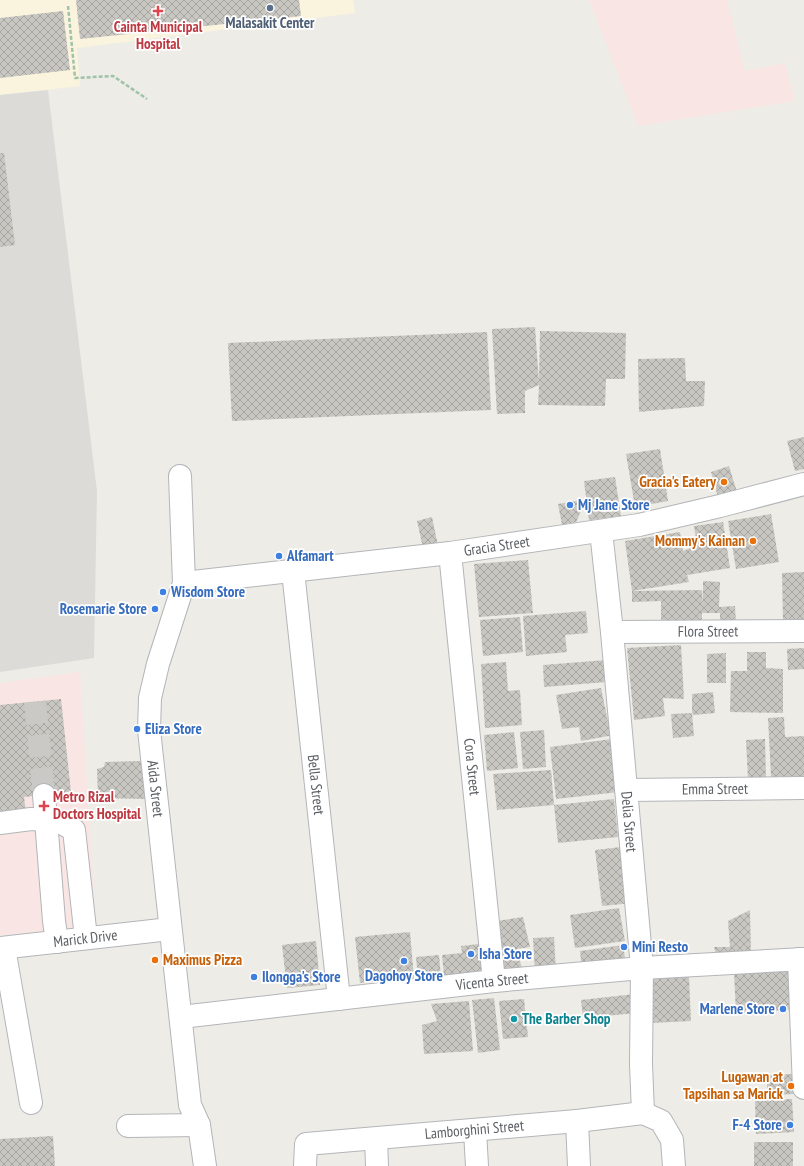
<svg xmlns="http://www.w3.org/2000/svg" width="804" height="1166" font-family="'PT Sans Narrow',sans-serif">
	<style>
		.commercial { fill: #faf4de }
		.industrial { fill: #dddbd8 }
		.medical { fill: #f9e6e4 }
		.building { fill: url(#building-cross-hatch) }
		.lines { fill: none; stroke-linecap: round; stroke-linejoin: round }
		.minor-tunnel { stroke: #cac9c6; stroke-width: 22; stroke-dasharray: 22 11; stroke-linecap: butt }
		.minor-casing { stroke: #b3b5b9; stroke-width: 24 }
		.path { stroke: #9ec3a9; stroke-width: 2.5; stroke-dasharray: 4 2; stroke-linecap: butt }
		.minor { stroke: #fff; stroke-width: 22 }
		.service-dot { fill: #5c6f8a; stroke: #fff; stroke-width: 1.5 }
		.health-dot { fill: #e0444e; stroke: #fff; stroke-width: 1.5 }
		.food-dot { fill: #e8710a; stroke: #fff; stroke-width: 1.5 }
		.shop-dot { fill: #3f7fe0; stroke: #fff; stroke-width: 1.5 }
		.culture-dot { fill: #0f9aa8; stroke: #fff; stroke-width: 1.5 }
		.labels { text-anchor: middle; stroke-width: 3.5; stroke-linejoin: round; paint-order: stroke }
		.service-label { font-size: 15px; font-weight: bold; fill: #4e5e75; stroke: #fff }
		.health-label { font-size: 15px; font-weight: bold; fill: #be3a42; stroke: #fff }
		.food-label { font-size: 15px; font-weight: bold; fill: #c56008; stroke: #fff; text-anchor: end }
		.shop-label { font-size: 15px; font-weight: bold; fill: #366cbe; stroke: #fff; text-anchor: start }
		.street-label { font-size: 15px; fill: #5d6064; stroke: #fff }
		.culture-label { font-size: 15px; font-weight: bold; fill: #0d838f; stroke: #fff; text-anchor: start }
	</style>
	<defs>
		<pattern id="building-cross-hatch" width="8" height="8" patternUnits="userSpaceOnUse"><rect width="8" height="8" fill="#c9c7c2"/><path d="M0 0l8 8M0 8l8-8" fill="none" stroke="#a6a5a1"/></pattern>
	</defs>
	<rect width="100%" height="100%" fill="#eeece6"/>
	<path class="commercial" d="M 0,0 L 353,0 L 355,13 L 77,48 L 80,86 L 0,95 Z"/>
	<path class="industrial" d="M 48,90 L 97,491 L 94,658 L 0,672 L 0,95 Z"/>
	<path class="medical" d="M 589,0 L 727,0 L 745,71 L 785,63 L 795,101 L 638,126 Z
		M 80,672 L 96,928 L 0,935 L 0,683 Z"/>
	<path class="building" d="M 76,0 L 299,0 L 301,16 L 80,39 Z
		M 63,11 L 70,70 L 0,78 L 0,18 Z
		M 0,153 L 4,153 L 15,245 L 0,247 Z
		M 535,327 L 539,382 L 540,331 L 626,333 L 625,379 L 606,379 L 605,406 L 538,405 L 539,385 L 525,391 L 525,413 L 497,414 L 492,329 Z
		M 487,332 L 491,410 L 232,421 L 228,343 Z
		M 685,358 L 686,381 L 705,381 L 704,406 L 639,412 L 638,359 Z
		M 804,437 L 804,469 L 795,471 L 787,441 Z
		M 660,449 L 668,501 L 635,507 L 626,454 Z
		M 729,466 L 737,492 L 718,497 L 711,472 Z
		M 615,477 L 621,516 L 589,520 L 584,481 Z
		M 581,500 L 583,507 L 576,522 L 562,525 L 558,504 Z
		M 771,514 L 779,562 L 736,569 L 728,521 Z
		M 432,517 L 438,546 L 423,548 L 417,521 Z
		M 723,522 L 730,568 L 687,575 L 689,582 L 632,591 L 625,541 L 680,532 L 683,551 L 697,545 L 694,526 Z
		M 528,560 L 533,613 L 479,617 L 474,564 Z
		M 804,572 L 804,623 L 783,623 L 782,573 Z
		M 703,581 L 720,582 L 719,607 L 735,606 L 736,624 L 720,624 L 720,613 L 702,613 L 702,629 L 661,630 L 661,601 L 632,602 L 632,591 L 702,590 L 703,605 Z
		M 586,611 L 588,633 L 565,635 L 567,652 L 526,656 L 523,616 Z
		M 520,617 L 523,652 L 483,656 L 480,620 Z
		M 681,645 L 684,699 L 663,698 L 665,716 L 634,720 L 627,648 Z
		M 804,648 L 804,669 L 788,670 L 787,649 Z
		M 747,652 L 766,652 L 766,668 L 783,669 L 783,713 L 730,712 L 731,671 L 747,671 Z
		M 726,653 L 726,683 L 707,683 L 707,654 Z
		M 606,660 L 607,682 L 544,687 L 543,665 Z
		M 506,662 L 508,691 L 520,690 L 522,725 L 485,728 L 481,664 Z
		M 601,688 L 608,722 L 611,721 L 614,735 L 581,741 L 579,727 L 562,729 L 556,695 Z
		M 713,692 L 715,713 L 694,715 L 692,713 L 692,694 Z
		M 61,699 L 71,792 L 24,797 L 26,813 L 0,815 L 0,705 Z
		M 692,713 L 694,736 L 673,738 L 671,714 Z
		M 784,717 L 785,737 L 804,736 L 804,776 L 771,777 L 768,718 Z
		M 544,730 L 546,767 L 523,769 L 520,732 Z
		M 514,732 L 518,768 L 487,771 L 484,735 Z
		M 612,739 L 619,792 L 556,799 L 550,747 Z
		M 765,739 L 766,778 L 748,779 L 746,740 Z
		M 142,761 L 146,799 L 98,798 L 97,769 L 104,767 L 105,762 Z
		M 551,770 L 554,805 L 497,810 L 493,774 Z
		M 614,799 L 618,837 L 558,843 L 554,805 Z
		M 621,847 L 633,903 L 602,906 L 595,850 Z
		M 619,908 L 625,941 L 575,948 L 570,915 Z
		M 750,910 L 751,954 L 716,955 L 714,947 L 730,947 L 728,921 Z
		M 523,917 L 530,947 L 517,949 L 523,973 L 505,976 L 497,921 Z
		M 410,932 L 414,978 L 360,983 L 355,937 Z
		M 554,937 L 556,972 L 535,973 L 533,938 Z
		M 316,941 L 320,985 L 287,988 L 282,945 Z
		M 479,944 L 482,972 L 444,976 L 442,955 L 462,953 L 461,946 Z
		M 623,945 L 626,965 L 582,970 L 580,951 Z
		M 439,955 L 441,977 L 418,979 L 416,957 Z
		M 789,970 L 791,1010 L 736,1013 L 734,973 Z
		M 689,977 L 691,1021 L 652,1023 L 650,979 Z
		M 635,994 L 637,1013 L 583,1018 L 581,1000 Z
		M 494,998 L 500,1050 L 478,1053 L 472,1000 Z
		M 524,999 L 528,1037 L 503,1039 L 499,1001 Z
		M 469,1001 L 473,1051 L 424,1054 L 422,1025 L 437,1021 L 431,1004 Z
		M 793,1074 L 794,1094 L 767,1095 L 767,1075 Z
		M 792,1099 L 794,1132 L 756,1134 L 755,1101 Z
		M 53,1136 L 55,1166 L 0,1166 L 0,1139 Z
		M 754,1142 L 793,1142 L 793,1166 L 754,1166 Z"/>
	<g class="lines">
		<path class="minor-tunnel" d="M 35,702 L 44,795"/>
		<g class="minor-casing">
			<g id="minor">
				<path id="s1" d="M 180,476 L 184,583 L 158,664 L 150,698 L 149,730 L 190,1105 L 199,1125 L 205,1166"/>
				<path id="s2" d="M 601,531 L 612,632 L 642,968 L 641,1064 L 643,1113"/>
				<path id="s3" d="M 450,553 L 494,981"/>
				<path id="s4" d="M 293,571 L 339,999"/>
				<path id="s5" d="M 184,583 L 450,553 L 639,525 L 720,506 L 804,484"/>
				<path id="s6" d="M 612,632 L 804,631"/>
				<path id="s7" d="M 627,790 L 804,788"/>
				<path d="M 44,795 L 54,921 L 57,942"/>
				<path d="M 0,823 L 31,819 L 56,820 L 74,830 L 86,938"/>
				<path id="s8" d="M 0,948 L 170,929"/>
				<path d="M 4,948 L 31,1103"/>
				<path d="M 799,959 L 804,1088"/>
				<path id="s9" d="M 181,1017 L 494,981 L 642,968 L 804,959"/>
				<path d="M 643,1113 L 661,1121 L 672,1140 L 674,1166"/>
				<path d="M 577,1121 L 579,1166"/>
				<path d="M 128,1126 L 199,1125"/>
				<path d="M 475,1131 L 477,1166"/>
				<path d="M 376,1139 L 377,1166"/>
				<path id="s10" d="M 305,1166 L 306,1144 L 577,1121 L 643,1113"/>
			</g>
		</g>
		<path class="path" d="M 68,6 L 75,78 L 113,76 L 147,99"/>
		<use href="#minor" class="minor"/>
	</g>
	<circle class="service-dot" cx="270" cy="8" r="4"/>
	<g class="health-dot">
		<path d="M156 5h4v4h4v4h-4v4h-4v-4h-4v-4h4z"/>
		<path d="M42 800h4v4h4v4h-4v4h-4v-4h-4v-4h4z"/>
	</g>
	<g class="food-dot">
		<circle cx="724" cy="482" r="4"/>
		<circle cx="753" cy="541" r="4"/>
		<circle cx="155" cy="960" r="4"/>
		<circle cx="791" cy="1086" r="4"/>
	</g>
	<g class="shop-dot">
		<circle cx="570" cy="505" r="4"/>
		<circle cx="279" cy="556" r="4"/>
		<circle cx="163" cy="592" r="4"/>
		<circle cx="155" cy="609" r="4"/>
		<circle cx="137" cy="729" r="4"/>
		<circle cx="624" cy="947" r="4"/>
		<circle cx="471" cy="954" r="4"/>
		<circle cx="404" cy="961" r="4"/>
		<circle cx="254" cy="977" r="4"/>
		<circle cx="783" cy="1009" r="4"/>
		<circle cx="790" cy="1125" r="4"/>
	</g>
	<circle class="culture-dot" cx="514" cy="1019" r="4"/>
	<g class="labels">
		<g class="service-label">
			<text x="270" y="28">Malasakit Center</text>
		</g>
		<g class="health-label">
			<text x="158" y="32">Cainta Municipal<tspan x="158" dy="17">Hospital</tspan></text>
			<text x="53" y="802" text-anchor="start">Metro Rizal<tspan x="53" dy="17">Doctors Hospital</tspan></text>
		</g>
		<g class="food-label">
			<text x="716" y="487">Gracia's Eatery</text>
			<text x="745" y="546">Mommy's Kainan</text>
			<text x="163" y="965" text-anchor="start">Maximus Pizza</text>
			<text x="783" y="1082">Lugawan at<tspan x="783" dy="17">Tapsihan sa Marick</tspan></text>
		</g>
		<g class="shop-label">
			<text x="578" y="510">Mj Jane Store</text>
			<text x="287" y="561">Alfamart</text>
			<text x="171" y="597">Wisdom Store</text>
			<text x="147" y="614" text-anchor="end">Rosemarie Store</text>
			<text x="145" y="734">Eliza Store</text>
			<text x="632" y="952">Mini Resto</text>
			<text x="479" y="959">Isha Store</text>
			<text x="404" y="981" text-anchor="middle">Dagohoy Store</text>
			<text x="262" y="982">Ilongga's Store</text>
			<text x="775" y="1014" text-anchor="end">Marlene Store</text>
			<text x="782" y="1130" text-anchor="end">F-4 Store</text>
		</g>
		<g class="street-label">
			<text dy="5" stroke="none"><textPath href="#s5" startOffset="315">Gracia Street</textPath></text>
			<text dy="5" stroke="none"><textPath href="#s6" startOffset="96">Flora Street</textPath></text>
			<text dy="5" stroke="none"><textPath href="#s3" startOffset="215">Cora Street</textPath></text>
			<text dy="5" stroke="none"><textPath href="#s4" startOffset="215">Bella Street</textPath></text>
			<text dy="5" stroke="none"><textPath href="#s1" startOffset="318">Aida Street</textPath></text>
			<text dy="5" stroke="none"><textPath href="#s7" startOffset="88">Emma Street</textPath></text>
			<text dy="5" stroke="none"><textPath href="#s2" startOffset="292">Delia Street</textPath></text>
			<text dy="5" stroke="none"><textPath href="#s8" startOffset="86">Marick Drive</textPath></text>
			<text dy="5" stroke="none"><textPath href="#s9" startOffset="313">Vicenta Street</textPath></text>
			<text dy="5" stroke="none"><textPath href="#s10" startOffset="191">Lamborghini Street</textPath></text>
		</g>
		<g class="culture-label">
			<text x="522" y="1024">The Barber Shop</text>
		</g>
	</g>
</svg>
